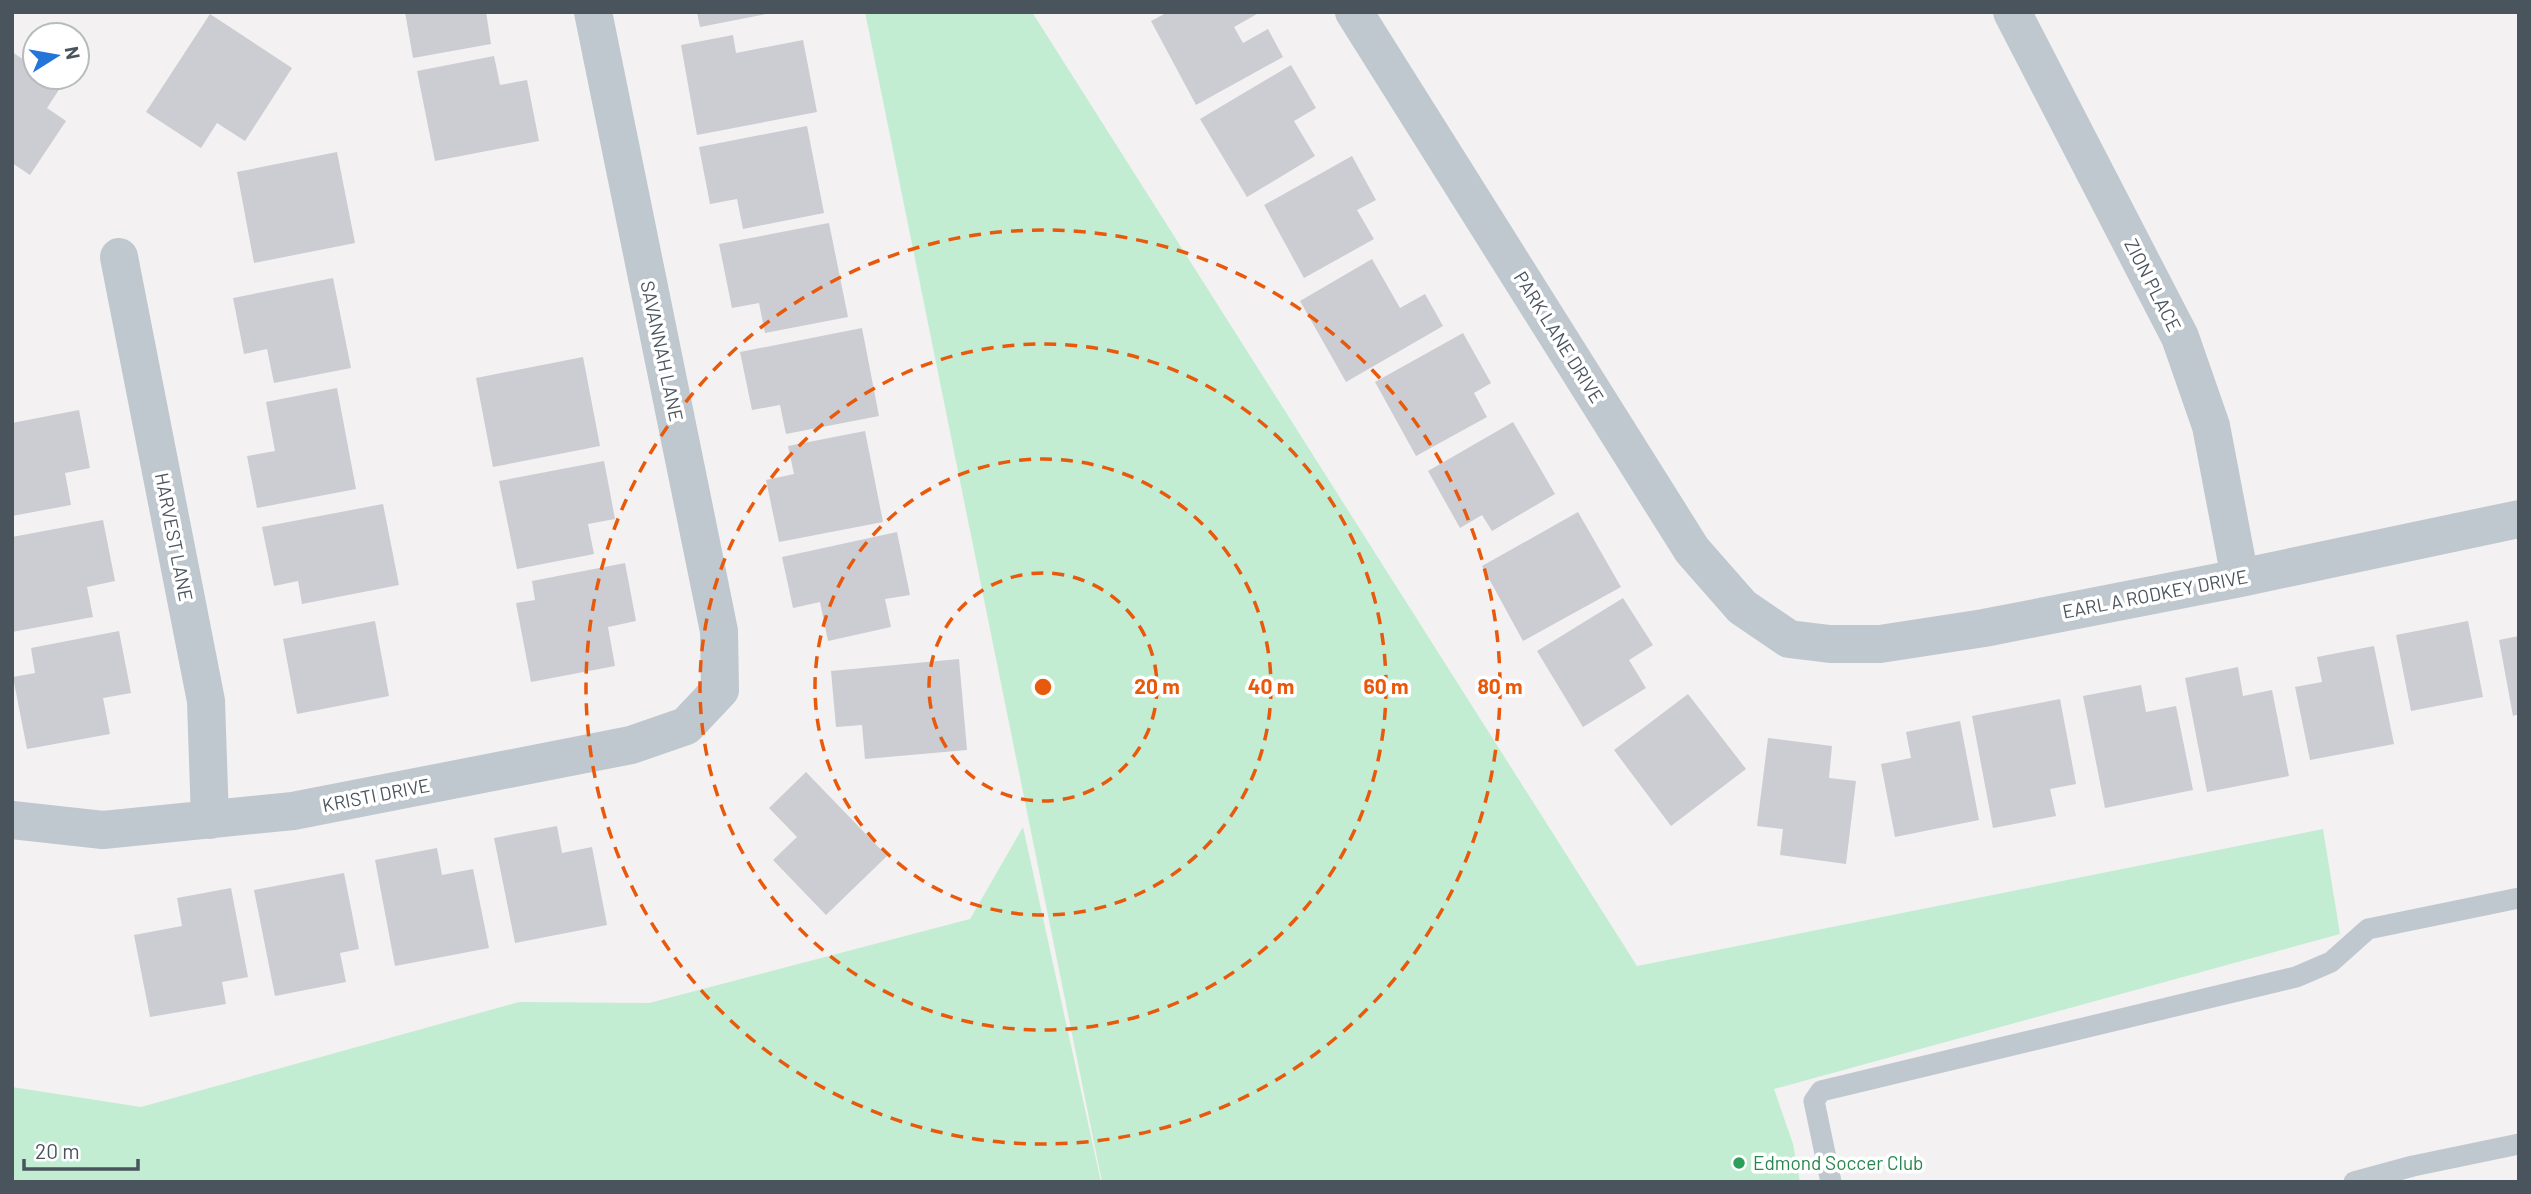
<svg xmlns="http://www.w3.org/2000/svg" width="2531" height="1194" font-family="Barlow,sans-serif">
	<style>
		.green { fill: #c2edd2 }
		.building { fill: #cbcdd3 }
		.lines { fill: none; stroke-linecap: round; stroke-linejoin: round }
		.service { stroke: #bfc8ce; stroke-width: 21 }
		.minor { stroke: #bfc8ce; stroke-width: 38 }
		.ring { fill: none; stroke: #e8590c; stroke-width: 3.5; stroke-dasharray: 12 9 }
		.leisure-dot { fill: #2e9e5b; stroke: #fff; stroke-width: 2.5 }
		.labels { text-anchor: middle; stroke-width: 7; stroke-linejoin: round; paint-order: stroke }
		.street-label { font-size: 19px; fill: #49545d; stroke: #fff }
		.leisure-label { font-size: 19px; fill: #27864d; stroke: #fff; text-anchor: start }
		.centre { fill: #e8590c; stroke: #fff; stroke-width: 3.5 }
		.ring-label { font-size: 21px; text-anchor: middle; font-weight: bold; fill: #e8590c; stroke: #fff; stroke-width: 7; stroke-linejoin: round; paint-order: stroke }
	</style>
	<rect width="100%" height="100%" fill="#f3f1f1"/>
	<path class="green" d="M 865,12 L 1032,12 L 1637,966 L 2323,829 L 2340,934 L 1774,1089 L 1793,1144 L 1800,1182 L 1102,1182 Z
		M 1023,827 L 1101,1182 L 12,1182 L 12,1087 L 141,1107 L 519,1002 L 649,1003 L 970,919 Z"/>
	<path class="building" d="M 405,12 L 486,12 L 491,44 L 413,58 Z
		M 697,12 L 766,12 L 766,14 L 700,27 Z
		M 1168,12 L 1257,12 L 1257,14 L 1234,27 L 1243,43 L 1268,29 L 1283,57 L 1196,105 L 1151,21 Z
		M 210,14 L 292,68 L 245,141 L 217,123 L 201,148 L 146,112 Z
		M 733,35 L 736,53 L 803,40 L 817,112 L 697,135 L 681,45 Z
		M 12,52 L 35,67 L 35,77 L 50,77 L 62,85 L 47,108 L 66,121 L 30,175 L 12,163 Z
		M 494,56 L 500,85 L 527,80 L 539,141 L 435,161 L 417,71 Z
		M 1291,65 L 1316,108 L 1294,121 L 1315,156 L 1247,197 L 1200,119 Z
		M 807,126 L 824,213 L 743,229 L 737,199 L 710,204 L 699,147 Z
		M 337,152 L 355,243 L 254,263 L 237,172 Z
		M 1352,156 L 1376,200 L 1357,210 L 1374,239 L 1304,278 L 1264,205 Z
		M 829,223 L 848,317 L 765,333 L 759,303 L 732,308 L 719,244 Z
		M 1372,259 L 1400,308 L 1425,294 L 1443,326 L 1346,382 L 1300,301 Z
		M 333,278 L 351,368 L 274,383 L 267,349 L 244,354 L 233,298 Z
		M 862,328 L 879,416 L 786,434 L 780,405 L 752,410 L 740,352 Z
		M 1463,333 L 1491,383 L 1474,393 L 1487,417 L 1416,456 L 1375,382 Z
		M 583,357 L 600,446 L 493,467 L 476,378 Z
		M 337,388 L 356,489 L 257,508 L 247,456 L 275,451 L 266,402 Z
		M 79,410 L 90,468 L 65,473 L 71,505 L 12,516 L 12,423 Z
		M 1513,422 L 1555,494 L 1492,531 L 1482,515 L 1460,528 L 1428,471 Z
		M 865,431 L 883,522 L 779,542 L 766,480 L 794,474 L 788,446 Z
		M 604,461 L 615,519 L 588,524 L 594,554 L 517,569 L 499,481 Z
		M 383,504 L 399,585 L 302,604 L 298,581 L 274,586 L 262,527 Z
		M 1578,512 L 1621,587 L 1523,641 L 1482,566 Z
		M 103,520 L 115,581 L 87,587 L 93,617 L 12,632 L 12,537 Z
		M 897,532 L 910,595 L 885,599 L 891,627 L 828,641 L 820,602 L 793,608 L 782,557 Z
		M 625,563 L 636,621 L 608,627 L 615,666 L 531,682 L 516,603 L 535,600 L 532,581 Z
		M 1623,598 L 1653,645 L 1629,660 L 1646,688 L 1583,727 L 1537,651 Z
		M 375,621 L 389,696 L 297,714 L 283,639 Z
		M 2468,621 L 2483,697 L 2411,711 L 2396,635 Z
		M 119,631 L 131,693 L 103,698 L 110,734 L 27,749 L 13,677 L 35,673 L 31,648 Z
		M 2519,636 L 2519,714 L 2513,716 L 2499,640 Z
		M 2374,646 L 2394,744 L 2310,760 L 2295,687 L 2322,682 L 2317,657 Z
		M 959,659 L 967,750 L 865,759 L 862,725 L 836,727 L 831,671 Z
		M 2238,667 L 2243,696 L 2272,690 L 2289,776 L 2207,792 L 2185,678 Z
		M 2141,685 L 2146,712 L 2176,706 L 2193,790 L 2105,808 L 2083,696 Z
		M 1688,694 L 1746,769 L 1671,826 L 1614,750 Z
		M 2060,699 L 2076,784 L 2050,789 L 2056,816 L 1993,828 L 1972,716 Z
		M 1960,721 L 1979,820 L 1895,837 L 1881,764 L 1911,758 L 1906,732 Z
		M 1768,738 L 1832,746 L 1829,778 L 1856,781 L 1846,864 L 1780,855 L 1783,829 L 1757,826 Z
		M 806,772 L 887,856 L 826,915 L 773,860 L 797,837 L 769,808 Z
		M 557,826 L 562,853 L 592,847 L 607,925 L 515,943 L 494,838 Z
		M 437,848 L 442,875 L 473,869 L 489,948 L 395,966 L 375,860 Z
		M 344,873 L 359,949 L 340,953 L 346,982 L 275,996 L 254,890 Z
		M 231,888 L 248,977 L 222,982 L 226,1004 L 150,1017 L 134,935 L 182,926 L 177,898 Z"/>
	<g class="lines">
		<path class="service" d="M 1831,1182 L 1814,1101 L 1821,1091 L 2296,977 L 2331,962 L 2368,929 L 2519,898
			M 2354,1182 L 2413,1166 L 2519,1144"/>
		<path class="minor" d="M 1354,12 L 1692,550 L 1742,607 L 1789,639 L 1830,644 L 1880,644 L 1984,628 L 2240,578 L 2519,519
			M 2012,12 L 2180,337 L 2211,426 L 2240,578
			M 119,257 L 206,701 L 210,820
			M 12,820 L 103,830 L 293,811 L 631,745 L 686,726 L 720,690 L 719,631 L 593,12"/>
	</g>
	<g class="ring">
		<circle cx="1043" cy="687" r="114"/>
		<circle cx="1043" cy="687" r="228"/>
		<circle cx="1043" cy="687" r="343"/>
		<circle cx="1043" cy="687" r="457"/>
	</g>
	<circle class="leisure-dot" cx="1739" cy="1163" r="7"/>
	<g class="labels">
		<g class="street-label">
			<text transform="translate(2153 285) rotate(63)" y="7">ZION PLACE</text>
			<text transform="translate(1559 337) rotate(58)" y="7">PARK LANE DRIVE</text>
			<text transform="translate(662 351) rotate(78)" y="7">SAVANNAH LANE</text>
			<text transform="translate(174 537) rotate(79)" y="7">HARVEST LANE</text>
			<text transform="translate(2155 594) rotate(-11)" y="7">EARL A RODKEY DRIVE</text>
			<text transform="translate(376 795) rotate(-11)" y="7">KRISTI DRIVE</text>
		</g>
		<g class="leisure-label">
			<text x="1753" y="1170">Edmond Soccer Club</text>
		</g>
	</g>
	<circle cx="1043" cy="687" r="10" class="centre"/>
	<g class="ring-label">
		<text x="1157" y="694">20 m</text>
		<text x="1271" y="694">40 m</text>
		<text x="1386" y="694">60 m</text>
		<text x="1500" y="694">80 m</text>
	</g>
	<rect width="2531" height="1194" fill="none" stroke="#49545d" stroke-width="28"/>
	<g transform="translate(56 56) rotate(79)"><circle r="33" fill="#ffffff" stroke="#b6bbbe" stroke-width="2"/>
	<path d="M0-5L12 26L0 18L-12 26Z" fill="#2375da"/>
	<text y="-10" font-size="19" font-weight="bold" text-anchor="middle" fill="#49545d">N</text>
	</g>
	<path d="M24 1159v10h114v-10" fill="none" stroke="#49545d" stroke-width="3.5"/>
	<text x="35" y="1159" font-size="21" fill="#49545d" stroke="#ffffff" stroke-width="5" paint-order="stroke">20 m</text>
</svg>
